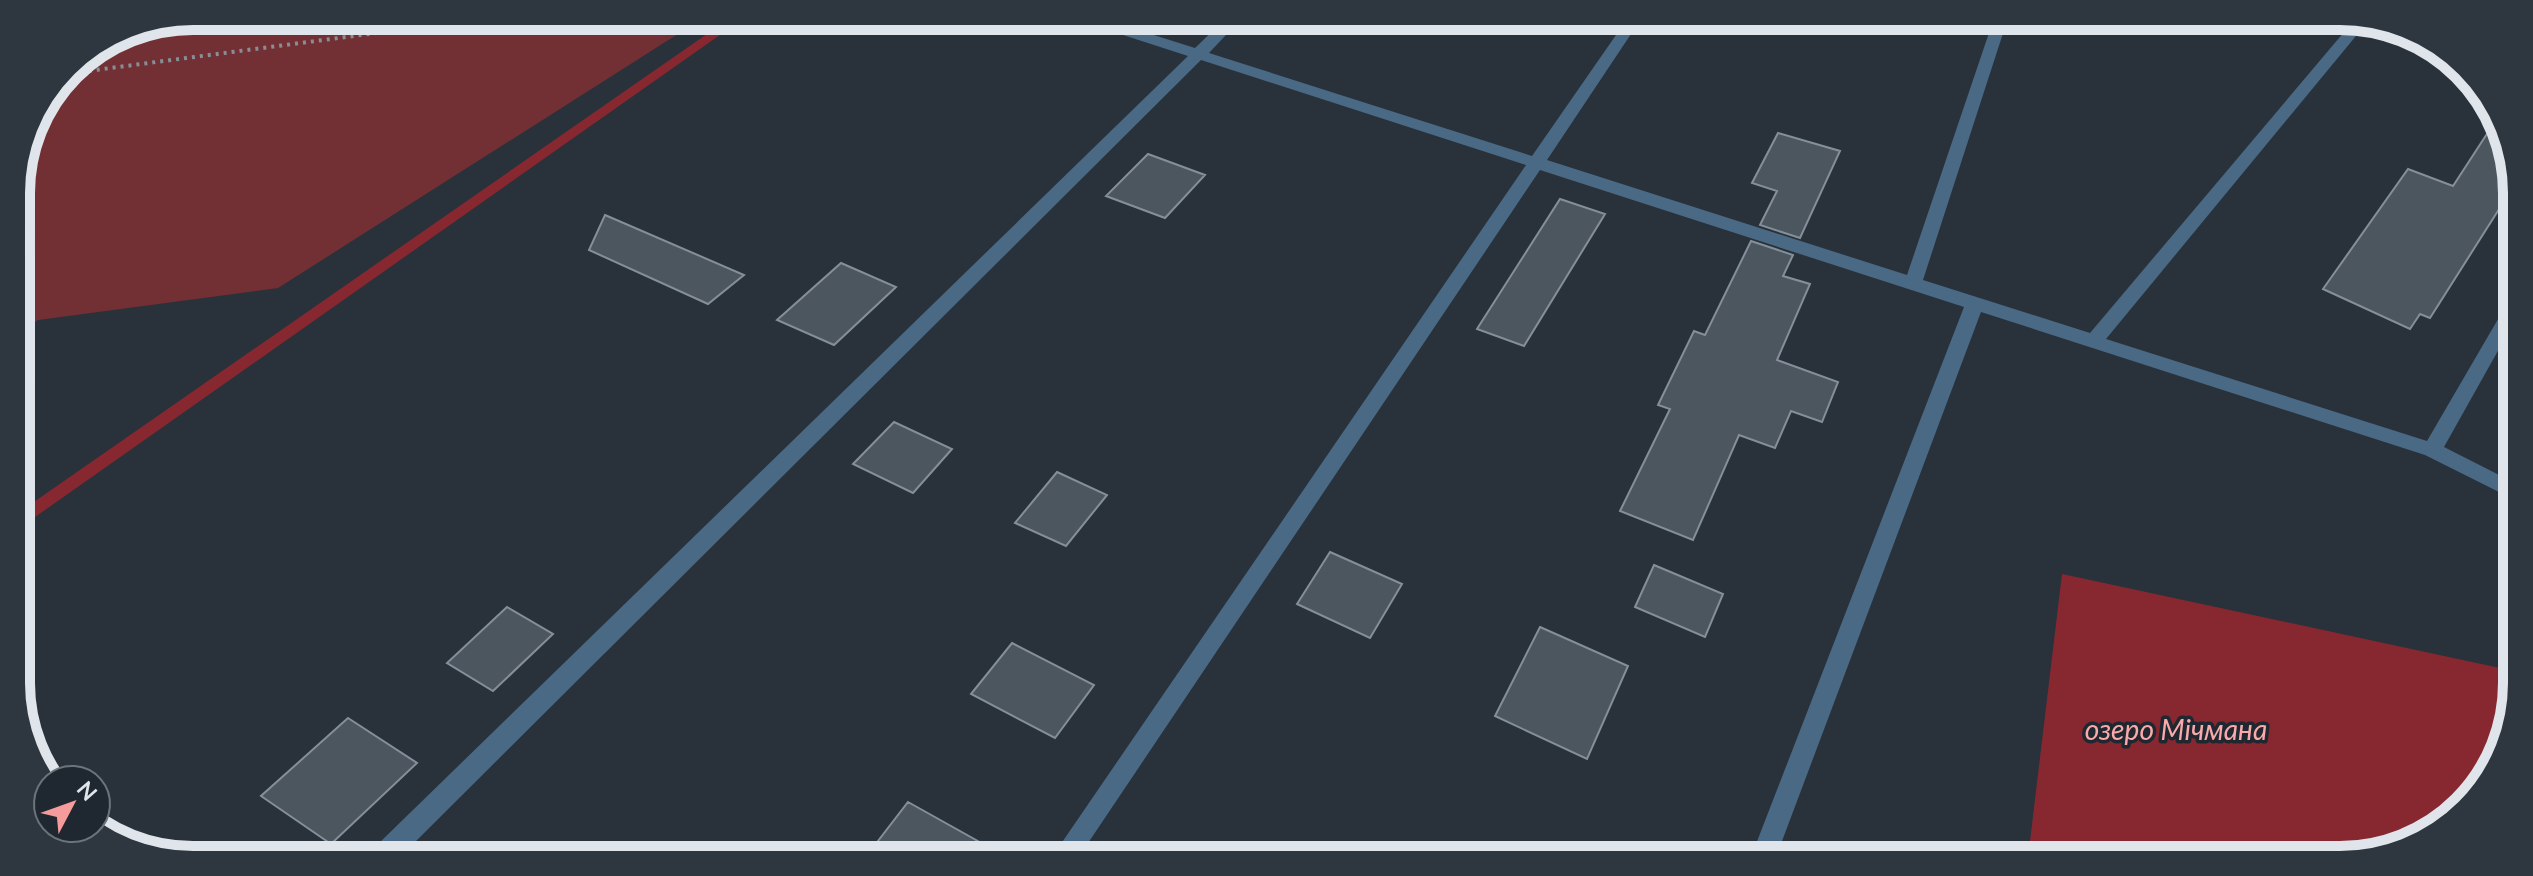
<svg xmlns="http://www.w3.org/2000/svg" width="2533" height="876" font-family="Lato,sans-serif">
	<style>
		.green { fill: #733034 }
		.water { fill: #872831 }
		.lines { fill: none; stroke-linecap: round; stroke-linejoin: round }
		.stream { fill: #872831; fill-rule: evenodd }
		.building { fill: #4c565f; stroke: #858f9a; stroke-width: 2 }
		.path { stroke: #878e95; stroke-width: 4; stroke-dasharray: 3 5; stroke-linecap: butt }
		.minor { fill: #4a6985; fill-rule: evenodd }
		.labels { text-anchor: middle; stroke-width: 7; stroke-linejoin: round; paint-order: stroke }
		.water-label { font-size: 28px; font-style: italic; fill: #faaaaa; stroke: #1f2830 }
		.rim { fill: none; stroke: #dfe5eb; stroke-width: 10 }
	</style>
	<rect width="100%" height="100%" fill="#29323a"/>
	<path class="green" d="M 193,16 L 703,18 L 278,288 L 38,320 L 17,334 L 16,181 L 34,114 L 76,60 L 126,29 Z"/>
	<path class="water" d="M 2062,574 L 2509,670 L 2508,739 L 2448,823 L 2351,860 L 2028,858 Z"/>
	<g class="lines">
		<path class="stream" d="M 730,18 L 744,18 L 18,529 L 18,513 Z"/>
	</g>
	<path class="building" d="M 2494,123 L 2515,170 L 2515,184 L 2430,318 L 2420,314 L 2410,329 L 2323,289 L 2408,169 L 2453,186 Z
		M 1778,133 L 1840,151 L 1800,238 L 1760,225 L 1777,191 L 1752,183 Z
		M 1148,154 L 1205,175 L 1165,218 L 1106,196 Z
		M 1560,199 L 1605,214 L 1524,346 L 1477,329 Z
		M 605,215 L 744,275 L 708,304 L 589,250 Z
		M 1751,241 L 1793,255 L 1783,276 L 1810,284 L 1777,360 L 1838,382 L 1822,422 L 1791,411 L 1775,448 L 1739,435 L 1693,540 L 1620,511 L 1670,409 L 1658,405 L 1694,331 L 1705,335 Z
		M 841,263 L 896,287 L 834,345 L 777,320 Z
		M 894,422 L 952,449 L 913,493 L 853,464 Z
		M 1057,472 L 1107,495 L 1066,546 L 1015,523 Z
		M 1330,552 L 1402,584 L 1370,638 L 1297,604 Z
		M 1654,565 L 1723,594 L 1705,637 L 1635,607 Z
		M 507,607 L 553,634 L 493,691 L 447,663 Z
		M 1540,627 L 1628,666 L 1587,759 L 1495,716 Z
		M 1012,643 L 1094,685 L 1055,738 L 971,694 Z
		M 348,718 L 417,763 L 331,844 L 261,796 Z
		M 908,802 L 1001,854 L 868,854 Z"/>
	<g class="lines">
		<path class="path" d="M 65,74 L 498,17"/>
		<path class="minor" d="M 1084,20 L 1106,20 L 1195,48 L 1224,20 L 1240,20 L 1209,53 L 1532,156 L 1625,22 L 1639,22 L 1547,160 L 1907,275 L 1992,24 L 2006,24 L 1923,280 L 2090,333 L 2350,25 L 2365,25 L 2106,339 L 2427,441 L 2508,302 L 2514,301 L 2513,324 L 2444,447 L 2511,481 L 2511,498 L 2425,455 L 1981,312 L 1776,857 L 1751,857 L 1964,307 L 1540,170 L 1080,855 L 1054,854 L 1526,165 L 1201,60 L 405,852 L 375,852 L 378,844 L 1188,56 L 1086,23 Z"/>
	</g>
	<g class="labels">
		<g class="water-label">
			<text x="2176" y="740">озеро Мічмана</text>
		</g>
	</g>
	<path d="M0 0H2533V876H0ZM193 30H2340A163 163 0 0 1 2503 193V683A163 163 0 0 1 2340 846H193A163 163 0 0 1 30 683V193A163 163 0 0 1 193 30Z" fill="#2e373f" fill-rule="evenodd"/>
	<path class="rim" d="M193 30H2340A163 163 0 0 1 2503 193V683A163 163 0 0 1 2340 846H193A163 163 0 0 1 30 683V193A163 163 0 0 1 193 30Z"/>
	<g transform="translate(72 804) rotate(49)"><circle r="38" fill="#1f2830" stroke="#6c747b" stroke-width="2"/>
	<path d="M0-6L14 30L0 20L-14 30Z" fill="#f59b9c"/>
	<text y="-12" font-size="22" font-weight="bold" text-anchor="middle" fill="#dfe5eb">N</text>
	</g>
</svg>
